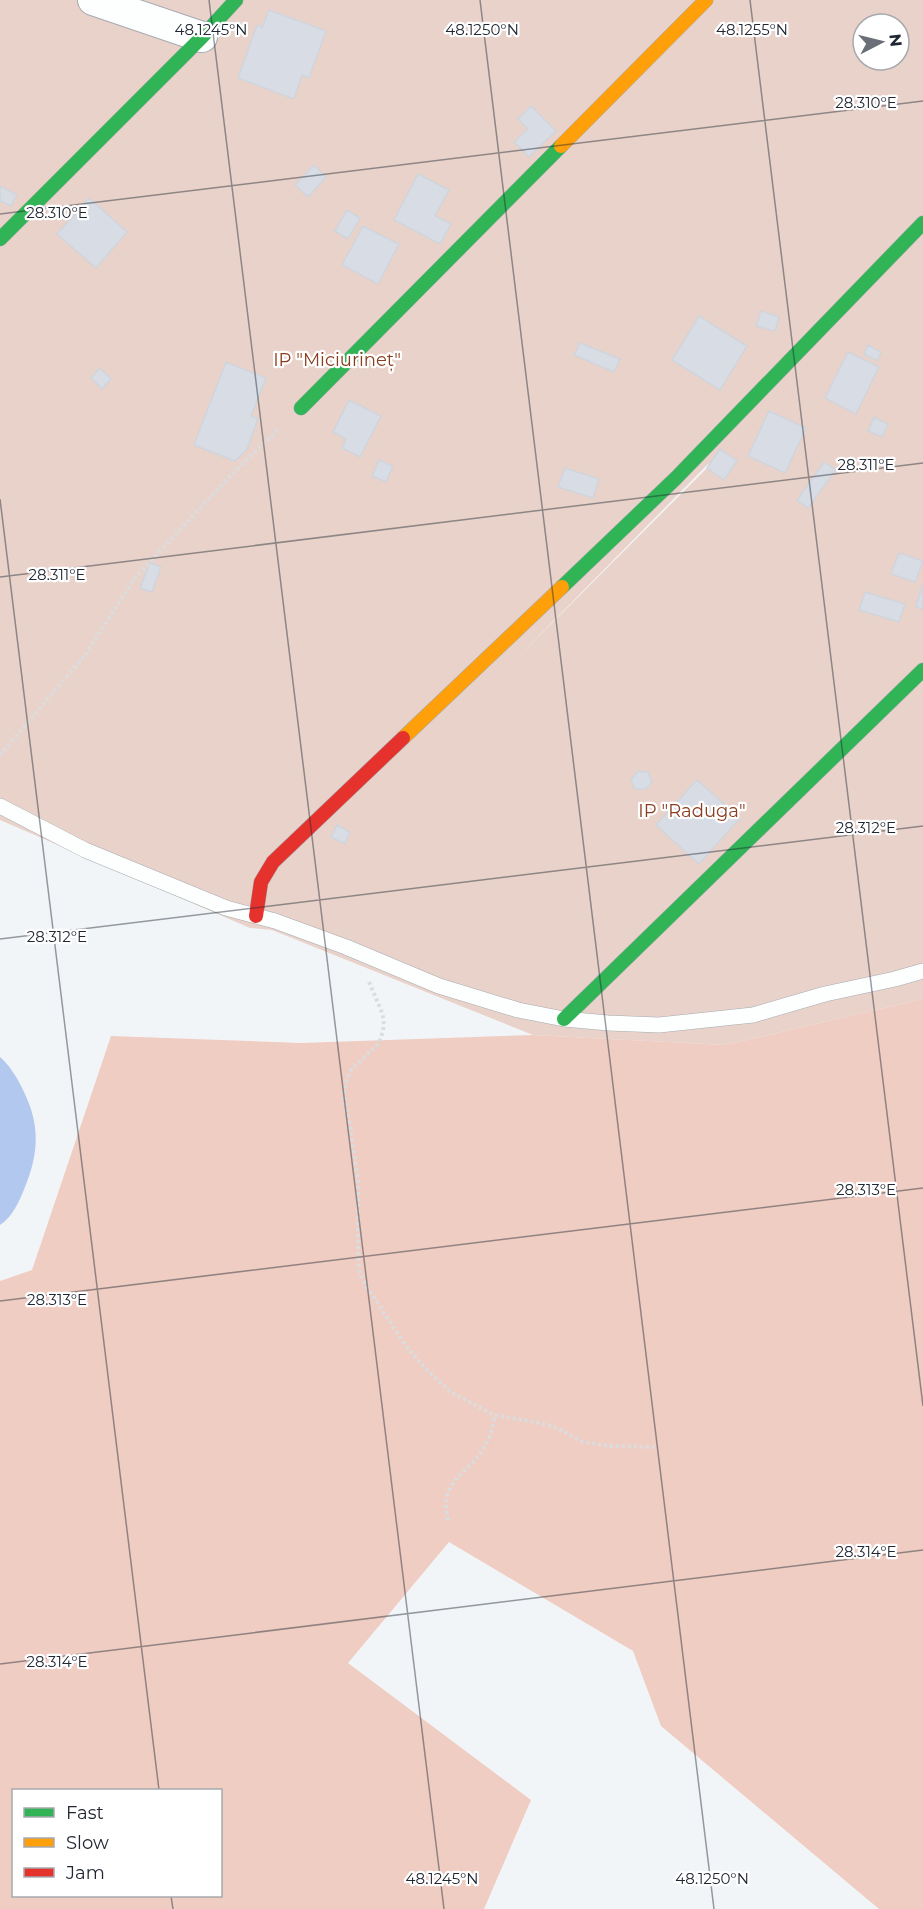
<svg xmlns="http://www.w3.org/2000/svg" width="923" height="1909" font-family="Montserrat,sans-serif">
	<style>
		.green { fill: #e9d2ca; fill-rule: evenodd }
		.forest { fill: #efcdc2; fill-rule: evenodd }
		.water { fill: #b2c8ee }
		.building { fill: #d8dce5; stroke: #d0d5dc; stroke-width: 1.5 }
		.lines { fill: none; stroke-linecap: round; stroke-linejoin: round }
		.lane-casing { stroke: #a6abb1; stroke-width: 16 }
		.street-casing { stroke: #a6abb1; stroke-width: 32 }
		.fast-casing { stroke: #a6abb1; stroke-width: 15 }
		.slow-casing { stroke: #a6abb1; stroke-width: 15 }
		.jam-casing { stroke: #a6abb1; stroke-width: 15 }
		.path { stroke: #dbdcdd; stroke-width: 4; stroke-dasharray: 3 3; stroke-linecap: butt }
		.lane { stroke: #fdfefe; stroke-width: 15 }
		.street { stroke: #fdfefe; stroke-width: 30 }
		.fast { stroke: #30b455; stroke-width: 14 }
		.slow { stroke: #ff9f0a; stroke-width: 14 }
		.jam { stroke: #e5322d; stroke-width: 14 }
		.ticks { fill: none; stroke: #202732; stroke-width: 1.5; stroke-opacity: 0.45 }
		.labels { text-anchor: middle; stroke-width: 4.5; stroke-linejoin: round; paint-order: stroke }
		.park-label { font-size: 18px; fill: #8a3e1f; stroke: #fff }
		.ticks-label { font-size: 15px; text-anchor: middle; fill: #202732; stroke: #fff; stroke-width: 4.5; stroke-linejoin: round; paint-order: stroke }
	</style>
	<rect width="100%" height="100%" fill="#f2f5f8"/>
	<path class="green" d="M 0,0 L 923,0 L 923,999 L 725,1045 L 533,1035 L 272,930 L 250,928 L 0,820 ZM 863,24 L 899,24 L 899,60 L 863,60 ZM 709,463 L 707,468 L 514,661 Z"/>
	<path class="forest" d="M 923,999 L 923,1909 L 879,1909 L 661,1726 L 633,1651 L 449,1542 L 348,1663 L 531,1800 L 484,1909 L 0,1909 L 0,1281 L 32,1270 L 111,1036 L 301,1043 L 533,1035 L 725,1045 ZM 14,1790 L 220,1790 L 220,1896 L 14,1896 Z"/>
	<path class="water" d="M 0,1057 C 11,1067 18,1079 24,1092 C 40,1125 39,1153 25,1187 C 19,1202 13,1216 0,1225 Z"/>
	<path class="building" d="M 269,10 L 326,31 L 309,78 L 302,75 L 294,99 L 238,78 L 257,25 L 262,28 Z
		M 531,106 L 556,131 L 529,157 L 514,142 L 528,129 L 518,119 Z
		M 314,165 L 326,177 L 308,197 L 295,185 Z
		M 418,174 L 449,190 L 435,216 L 451,224 L 440,244 L 394,220 Z
		M 0,186 L 17,195 L 11,206 L 0,201 Z
		M 89,198 L 127,232 L 96,268 L 57,234 Z
		M 347,210 L 360,218 L 348,239 L 335,231 Z
		M 363,226 L 399,244 L 378,284 L 342,265 Z
		M 761,311 L 779,317 L 775,331 L 756,326 Z
		M 699,316 L 747,346 L 720,390 L 672,360 Z
		M 580,343 L 620,359 L 614,372 L 574,355 Z
		M 868,345 L 881,352 L 877,361 L 864,354 Z
		M 848,352 L 879,367 L 856,414 L 825,398 Z
		M 226,362 L 266,378 L 251,416 L 258,419 L 247,449 L 235,461 L 194,445 Z
		M 100,368 L 111,379 L 102,389 L 91,378 Z
		M 349,400 L 381,416 L 360,457 L 342,448 L 346,439 L 333,432 Z
		M 769,411 L 806,428 L 785,473 L 748,456 Z
		M 874,417 L 888,424 L 882,437 L 868,431 Z
		M 720,449 L 737,461 L 724,480 L 707,468 Z
		M 379,460 L 393,466 L 386,482 L 372,476 Z
		M 824,462 L 836,470 L 808,508 L 797,500 Z
		M 565,468 L 599,479 L 593,498 L 558,487 Z
		M 899,553 L 923,561 L 915,582 L 891,574 Z
		M 150,563 L 161,567 L 152,592 L 140,588 Z
		M 923,583 L 923,609 L 916,607 Z
		M 865,592 L 905,604 L 899,622 L 859,610 Z
		M 638,771 L 648,772 L 652,782 L 646,789 L 635,789 L 631,780 Z
		M 697,780 L 740,818 L 699,864 L 656,825 Z
		M 337,825 L 350,832 L 345,844 L 331,837 Z"/>
	<g class="lines">
		<g class="lane-casing">
			<path id="lane" d="M 0,806 L 85,850 L 226,908 L 275,921 L 346,947 L 439,986 L 518,1010 L 564,1019 L 608,1023 L 659,1025 L 753,1015 L 825,994 L 895,979 L 923,971"/>
		</g>
		<g class="street-casing">
			<path id="street" d="M 93,0 L 202,37"/>
		</g>
		<g class="fast-casing">
			<path id="fast" d="M 0,239 L 202,37 L 236,0
				M 301,408 L 561,146
				M 562,587 L 676,478 L 923,223
				M 564,1019 L 923,670"/>
		</g>
		<g class="slow-casing">
			<path id="slow" d="M 561,146 L 706,0
				M 403,738 L 562,587"/>
		</g>
		<g class="jam-casing">
			<path id="jam" d="M 256,916 L 261,882 L 273,862 L 403,738"/>
		</g>
		<path class="path" d="M 0,755 L 86,654 L 134,579 L 232,474 L 279,429
			M 369,982 L 381,1010 L 384,1020 L 383,1031 L 379,1043 L 350,1071 L 345,1085 L 344,1097 L 350,1126 L 358,1179 L 358,1261 L 360,1274 L 367,1287 L 406,1346 L 426,1369 L 452,1393 L 494,1415 L 540,1423 L 557,1428 L 583,1442 L 611,1446 L 658,1447
			M 448,1520 C 447,1512 445,1504 447,1496 C 451,1481 463,1473 473,1462 C 485,1449 493,1434 494,1415"/>
		<use href="#lane" class="lane"/>
		<use href="#street" class="street"/>
		<use href="#fast" class="fast"/>
		<use href="#slow" class="slow"/>
		<use href="#jam" class="jam"/>
	</g>
	<path class="ticks" d="M 209,0 L 444,1909M 480,0 L 714,1909M 750,0 L 923,1406M 0,214 L 923,101M 0,499 L 159,1790M 0,577 L 923,463M 0,939 L 923,826M 0,1301 L 923,1188M 0,1664 L 923,1550M 171,1896 L 173,1909"/>
	<g class="labels">
		<g class="park-label">
			<text x="337" y="366">IP "Miciurineț"</text>
			<text x="692" y="817">IP "Raduga"</text>
		</g>
	</g>
	<g class="ticks-label">
		<text x="211" y="35">48.1245°N</text>
		<text x="482" y="35">48.1250°N</text>
		<text x="752" y="35">48.1255°N</text>
		<text x="866" y="108">28.310°E</text>
		<text x="57" y="218">28.310°E</text>
		<text x="866" y="470">28.311°E</text>
		<text x="57" y="580">28.311°E</text>
		<text x="866" y="833">28.312°E</text>
		<text x="57" y="942">28.312°E</text>
		<text x="866" y="1195">28.313°E</text>
		<text x="57" y="1305">28.313°E</text>
		<text x="866" y="1557">28.314°E</text>
		<text x="57" y="1667">28.314°E</text>
		<text x="442" y="1884">48.1245°N</text>
		<text x="712" y="1884">48.1250°N</text>
	</g>
	<rect x="12" y="1789" width="210" height="108" fill="#ffffff" stroke="#a6a9ad" stroke-width="1.5"/>
	<rect x="24" y="1808" width="30" height="9" fill="#30b455" stroke="#a6a9ad" stroke-width="1.5"/>
	<text x="66" y="1819" font-size="18" fill="#202732">Fast</text>
	<rect x="24" y="1838" width="30" height="9" fill="#ff9f0a" stroke="#a6a9ad" stroke-width="1.5"/>
	<text x="66" y="1849" font-size="18" fill="#202732">Slow</text>
	<rect x="24" y="1868" width="30" height="9" fill="#e5322d" stroke="#a6a9ad" stroke-width="1.5"/>
	<text x="66" y="1879" font-size="18" fill="#202732">Jam</text>
	<g transform="translate(881 42) rotate(83)"><circle r="28" fill="#ffffff" stroke="#a6a9ad" stroke-width="1.5"/>
	<path d="M0-4.5L10 22L0 15L-10 22Z" fill="#6a6f77"/>
	<text y="-9" font-size="16" font-weight="bold" text-anchor="middle" fill="#202732">N</text>
	</g>
</svg>
